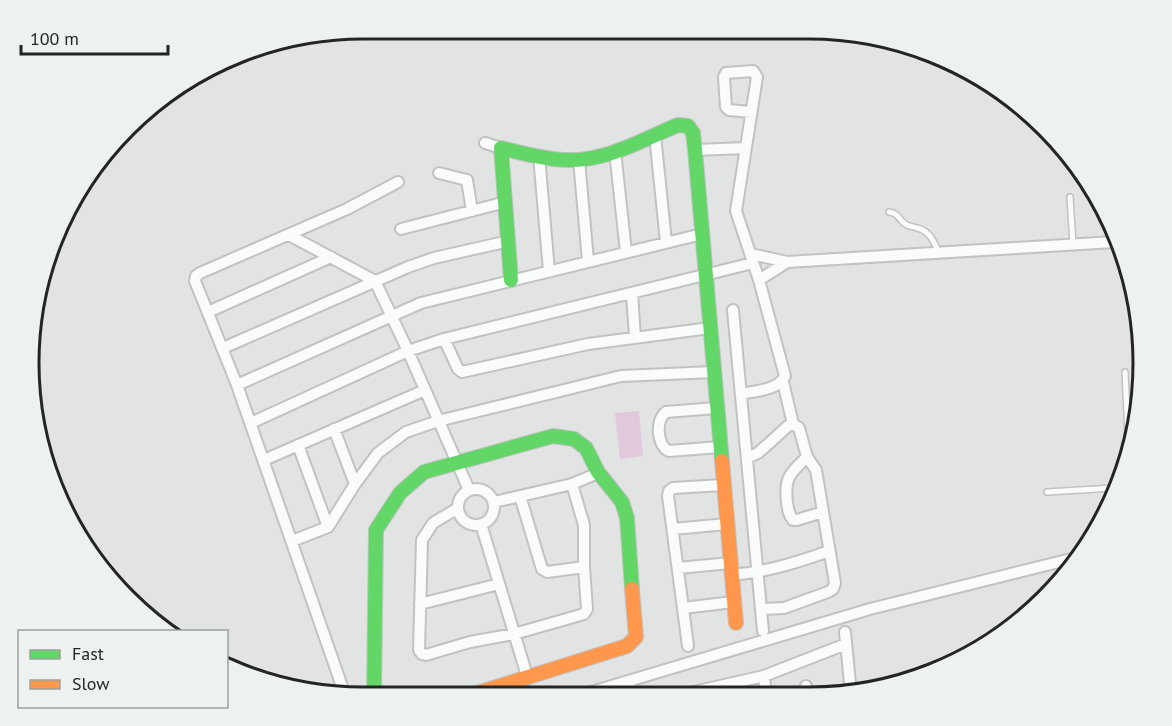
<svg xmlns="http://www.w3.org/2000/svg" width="1172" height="726" font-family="'PT Sans',sans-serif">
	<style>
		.green { fill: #e2c8db }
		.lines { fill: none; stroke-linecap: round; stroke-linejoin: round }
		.lane-casing { stroke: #c1c2c2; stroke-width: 8 }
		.street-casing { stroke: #c1c2c2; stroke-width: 14 }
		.fast-casing { stroke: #c1c2c2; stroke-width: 16 }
		.slow-casing { stroke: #c1c2c2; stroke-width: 16 }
		.lane { stroke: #fafbfb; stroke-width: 5 }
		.street { stroke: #fafbfb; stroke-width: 10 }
		.fast { stroke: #63d668; stroke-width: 14 }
		.slow { stroke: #ff974d; stroke-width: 14 }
		.rim { fill: none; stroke: #232524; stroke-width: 3 }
	</style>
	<rect width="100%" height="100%" fill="#e1e4e3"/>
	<path class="green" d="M 639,411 L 643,456 L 620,459 L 615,413 Z"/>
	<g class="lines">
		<g class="lane-casing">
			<path id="lane" d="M 1070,197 L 1073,245
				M 889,212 C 898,213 898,218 904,223 C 908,227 912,226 917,228 C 930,231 934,242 939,253
				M 1138,344 L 1139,343
				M 1125,372 L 1129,455
				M 1047,492 L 1113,488
				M 904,677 L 920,676"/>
		</g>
		<g class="street-casing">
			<path id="street" d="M 655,135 L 666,242
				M 485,143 L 501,148
				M 695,150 L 746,148
				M 615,151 L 626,252
				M 539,156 L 549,271
				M 579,160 L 588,261
				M 439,173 L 467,180 L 472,211
				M 401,229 L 506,202
				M 289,235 L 375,281 L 408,351 L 469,490
				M 751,254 L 787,262 L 1114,242
				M 759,280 L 787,262
				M 632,293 L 635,337
				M 733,310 L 763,631
				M 208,312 L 331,257
				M 444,339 L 458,369 L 462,372 L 588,344 L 710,328
				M 223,348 L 408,267 L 434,258 L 509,241
				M 783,382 L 793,424
				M 237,385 L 421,303 L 702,234
				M 741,394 C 755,391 779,390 785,376 L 759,280 L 736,211 L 757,77 L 753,71 L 726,73 L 724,77 L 726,107 L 729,110 L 751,112
				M 716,408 L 666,412 C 655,420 657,446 669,451 L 720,447
				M 251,423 L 408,351 L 444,339 L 753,263
				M 334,429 L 355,484
				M 298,445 L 328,527
				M 807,457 C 790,473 784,478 787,502 C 788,509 788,514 793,520 L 797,520 L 823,512
				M 747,458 L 758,453 L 788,426 L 793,424 L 799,428 L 807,457 L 816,470 L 835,583 L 833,589 L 828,592 L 784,608 L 761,609
				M 264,460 L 425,390
				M458 507a18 18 0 1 1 36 0a18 18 0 1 1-36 0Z
				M 520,496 L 542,569 L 547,572 L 584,567
				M 494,502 L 572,484 L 598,473
				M 458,508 L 433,523 L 422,540 L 419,650 L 422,654 L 426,655 L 470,642 L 514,634 L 584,614 L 587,609 L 584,567 L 584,525 L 572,484
				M 481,524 L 528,679
				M 673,529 L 727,524
				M 292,541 L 328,527 L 355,484 L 378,453 L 406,432 L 438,421 L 621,376 L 713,372
				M 678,568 L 730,563
				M 731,575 C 766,572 796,563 829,551
				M 420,604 L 499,584
				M 683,608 L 733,602
				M 845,632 L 851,694
				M 688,646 L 668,496 L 669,491 L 673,488 L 723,485
				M 764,676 L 766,696
				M 806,686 L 807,697
				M 631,687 L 632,696
				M 345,695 L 237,385 L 195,281 L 196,276 L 200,273 L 347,209 L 398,182
				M 578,696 L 870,609 L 1079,557
				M 676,696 L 764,676 L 846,644"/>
		</g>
		<g class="fast-casing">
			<path id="fast" d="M 511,280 L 501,148 C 523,153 546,160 569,160 C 607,161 644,139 678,125 L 688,126 L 693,133 L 695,150 L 722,461
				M 374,695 L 376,530 L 400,493 L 424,472 L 553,436 L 574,439 L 586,448 L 598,472 L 622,502 L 627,518 L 632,589"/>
		</g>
		<g class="slow-casing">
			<path id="slow" d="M 722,461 L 736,623
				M 471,695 L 627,646 L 636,637 L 632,589"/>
		</g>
		<use href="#lane" class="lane"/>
		<use href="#street" class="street"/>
		<use href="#fast" class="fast"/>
		<use href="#slow" class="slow"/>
	</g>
	<path d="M0 0H1172V726H0ZM363 39H809A324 324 0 0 1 1133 363V363A324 324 0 0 1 809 687H363A324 324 0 0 1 39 363V363A324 324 0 0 1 363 39Z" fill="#edf2f0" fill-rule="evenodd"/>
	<path class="rim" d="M363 39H809A324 324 0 0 1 1133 363V363A324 324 0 0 1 809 687H363A324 324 0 0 1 39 363V363A324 324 0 0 1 363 39Z"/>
	<rect x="18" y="630" width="210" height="78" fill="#edf2f0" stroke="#9ca09e" stroke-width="1.5"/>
	<rect x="30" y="650" width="30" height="9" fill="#63d668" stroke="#9ca09e" stroke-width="1.5"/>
	<text x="72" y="660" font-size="18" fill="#232524">Fast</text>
	<rect x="30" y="680" width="30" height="9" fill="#ff974d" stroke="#9ca09e" stroke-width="1.5"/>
	<text x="72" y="690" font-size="18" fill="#232524">Slow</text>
	<path d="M21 45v9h147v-9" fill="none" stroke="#232524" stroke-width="3"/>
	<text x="30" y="45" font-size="18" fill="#232524" stroke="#edf2f0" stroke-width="4.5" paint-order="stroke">100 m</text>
</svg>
